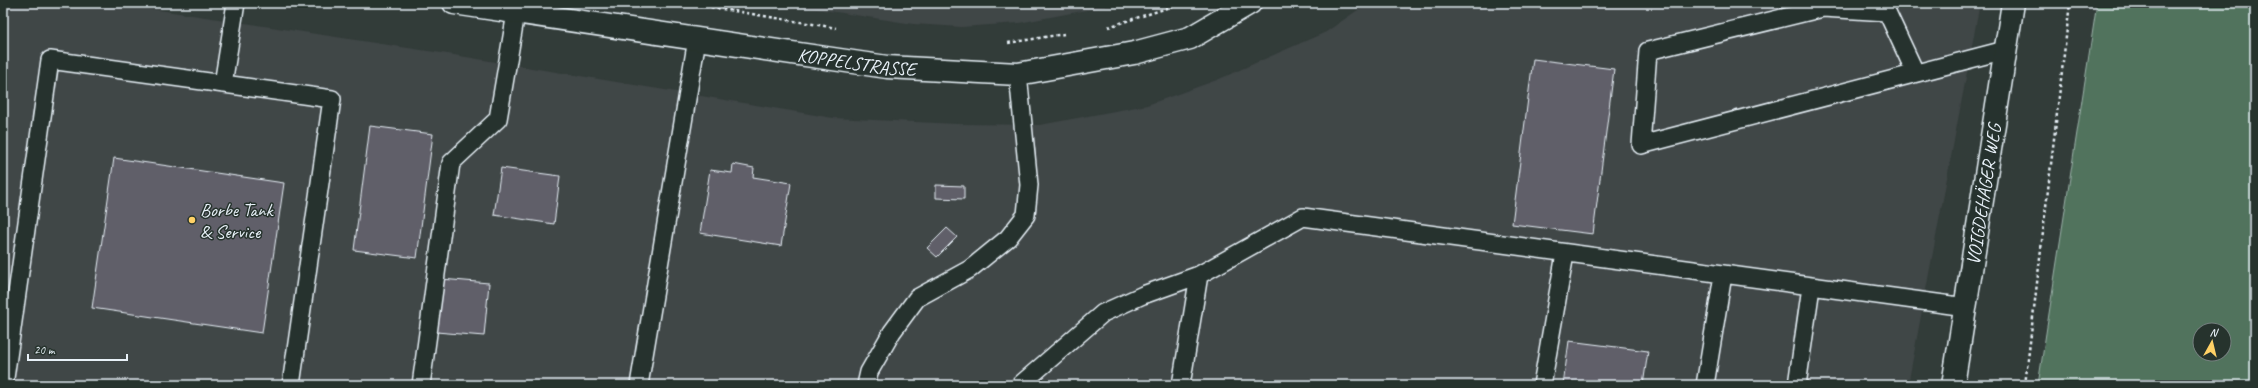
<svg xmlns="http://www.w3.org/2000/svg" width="2258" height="388" font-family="Caveat,sans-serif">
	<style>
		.built { fill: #404647 }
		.green { fill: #51735d; stroke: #9cb2aa; fill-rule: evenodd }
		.building { fill: #615e69; stroke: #e8f1f8 }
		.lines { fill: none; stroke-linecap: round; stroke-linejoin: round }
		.service-casing { stroke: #e8f1f8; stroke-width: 20 }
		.minor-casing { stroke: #e8f1f8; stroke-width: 25 }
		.tertiary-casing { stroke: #e8f1f8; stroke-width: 25 }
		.path { stroke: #e8f1f8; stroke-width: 2.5; stroke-dasharray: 3 3; stroke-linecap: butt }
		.service { stroke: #26332d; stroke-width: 17 }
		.minor { stroke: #26332d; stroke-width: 22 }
		.tertiary { stroke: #26332d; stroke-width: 22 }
		.poi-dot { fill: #ffd166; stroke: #26332d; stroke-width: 1.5 }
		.labels { text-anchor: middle; stroke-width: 3; stroke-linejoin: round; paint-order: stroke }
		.street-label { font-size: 19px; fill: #e8f1f8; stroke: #26332d }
		.poi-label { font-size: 19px; fill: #e8f1f8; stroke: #26332d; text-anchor: start }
	</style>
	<rect width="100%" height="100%" fill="#323c39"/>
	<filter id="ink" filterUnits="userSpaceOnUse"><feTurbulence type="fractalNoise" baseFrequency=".025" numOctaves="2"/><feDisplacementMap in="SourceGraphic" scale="8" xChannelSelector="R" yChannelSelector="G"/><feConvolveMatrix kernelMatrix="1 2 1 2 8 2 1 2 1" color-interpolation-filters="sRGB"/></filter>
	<g filter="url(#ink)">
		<path class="built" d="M 3,3 L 113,3 L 454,55 L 833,118 L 957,124 L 1040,125 L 1147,105 L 1217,80 L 1326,32 L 1368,3 L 1980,3 L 1908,385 L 3,385 Z
			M 778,3 L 1124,3 L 1019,23 L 961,27 L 913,24 Z"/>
		<path class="green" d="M 2097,3 L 2255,3 L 2255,385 L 2038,385 ZM 2200,330 L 2224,330 L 2224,354 L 2200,354 Z"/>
		<path class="building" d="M 1533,59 L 1614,69 L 1593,234 L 1512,224 Z
			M 370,126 L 433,134 L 417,258 L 354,250 Z
			M 114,158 L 284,183 L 262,333 L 92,308 Z
			M 733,164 L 754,168 L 753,177 L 791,183 L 781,246 L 700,233 L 710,170 L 732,173 Z
			M 501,168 L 560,176 L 554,224 L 494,215 Z
			M 936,185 L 964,186 L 964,199 L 936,198 Z
			M 947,228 L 957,237 L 937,257 L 927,248 Z
			M 441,279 L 489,283 L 484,336 L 436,332 Z
			M 1569,341 L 1648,351 L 1643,385 L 1563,385 Z"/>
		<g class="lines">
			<g class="service-casing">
				<path id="service" d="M 1915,72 L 1887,12 L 1823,8 L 1648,51 L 1641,145 L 2005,50
					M 223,84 L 236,3
					M 4,385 L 50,60 L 332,99 L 291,385
					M 421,385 L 451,163 L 498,119 L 516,13
					M 639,385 L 697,39
					M 866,385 L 869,372 L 892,332 L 917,298 L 970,269 L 1008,238 L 1026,215 L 1029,185 L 1018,74
					M 1020,385 L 1103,313 L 1143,295 L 1199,275
					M 1181,385 L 1199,275 L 1303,217 L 1966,307
					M 1542,385 L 1565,254
					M 1705,385 L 1723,275
					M 1797,385 L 1811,287"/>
			</g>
			<g class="minor-casing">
				<g id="minor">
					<path id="s1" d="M 1953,385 L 2013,3"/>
				</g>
			</g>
			<g class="tertiary-casing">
				<g id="tertiary">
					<path id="s2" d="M 454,3 L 887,67 L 1018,74 L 1134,53 L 1190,38 L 1250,3"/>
				</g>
			</g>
			<path class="path" d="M 687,3 L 836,28
				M 1108,27 L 1183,3
				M 1008,43 L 1064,34
				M 2025,385 L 2070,3"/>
			<use href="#service" class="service"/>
			<use href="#minor" class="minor"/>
			<use href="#tertiary" class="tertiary"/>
		</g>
	</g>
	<circle class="poi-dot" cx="192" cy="220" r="4"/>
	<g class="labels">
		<g class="street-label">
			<text dy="7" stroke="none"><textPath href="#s2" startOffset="407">KOPPELSTRASSE</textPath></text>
			<text dy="7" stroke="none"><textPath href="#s1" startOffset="193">VOIGDEHÄGER WEG</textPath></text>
		</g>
		<g class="poi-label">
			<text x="200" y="216">Borbe Tank<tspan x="200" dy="22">&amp; Service</tspan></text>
		</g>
	</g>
	<rect width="2258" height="388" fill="none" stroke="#26332d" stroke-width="16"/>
	<rect x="8" y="8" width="2242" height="372" fill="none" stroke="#e8f1f8" stroke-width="1.5" filter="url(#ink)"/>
	<g transform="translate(2212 342) rotate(8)"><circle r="19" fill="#26332d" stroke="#747f7e"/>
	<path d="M0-3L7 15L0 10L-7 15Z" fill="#ffd166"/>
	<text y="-6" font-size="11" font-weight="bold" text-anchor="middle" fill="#e8f1f8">N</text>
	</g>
	<path d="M28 354v6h99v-6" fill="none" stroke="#e8f1f8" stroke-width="2"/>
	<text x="34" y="354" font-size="12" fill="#e8f1f8" stroke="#26332d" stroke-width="3" paint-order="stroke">20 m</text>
</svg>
